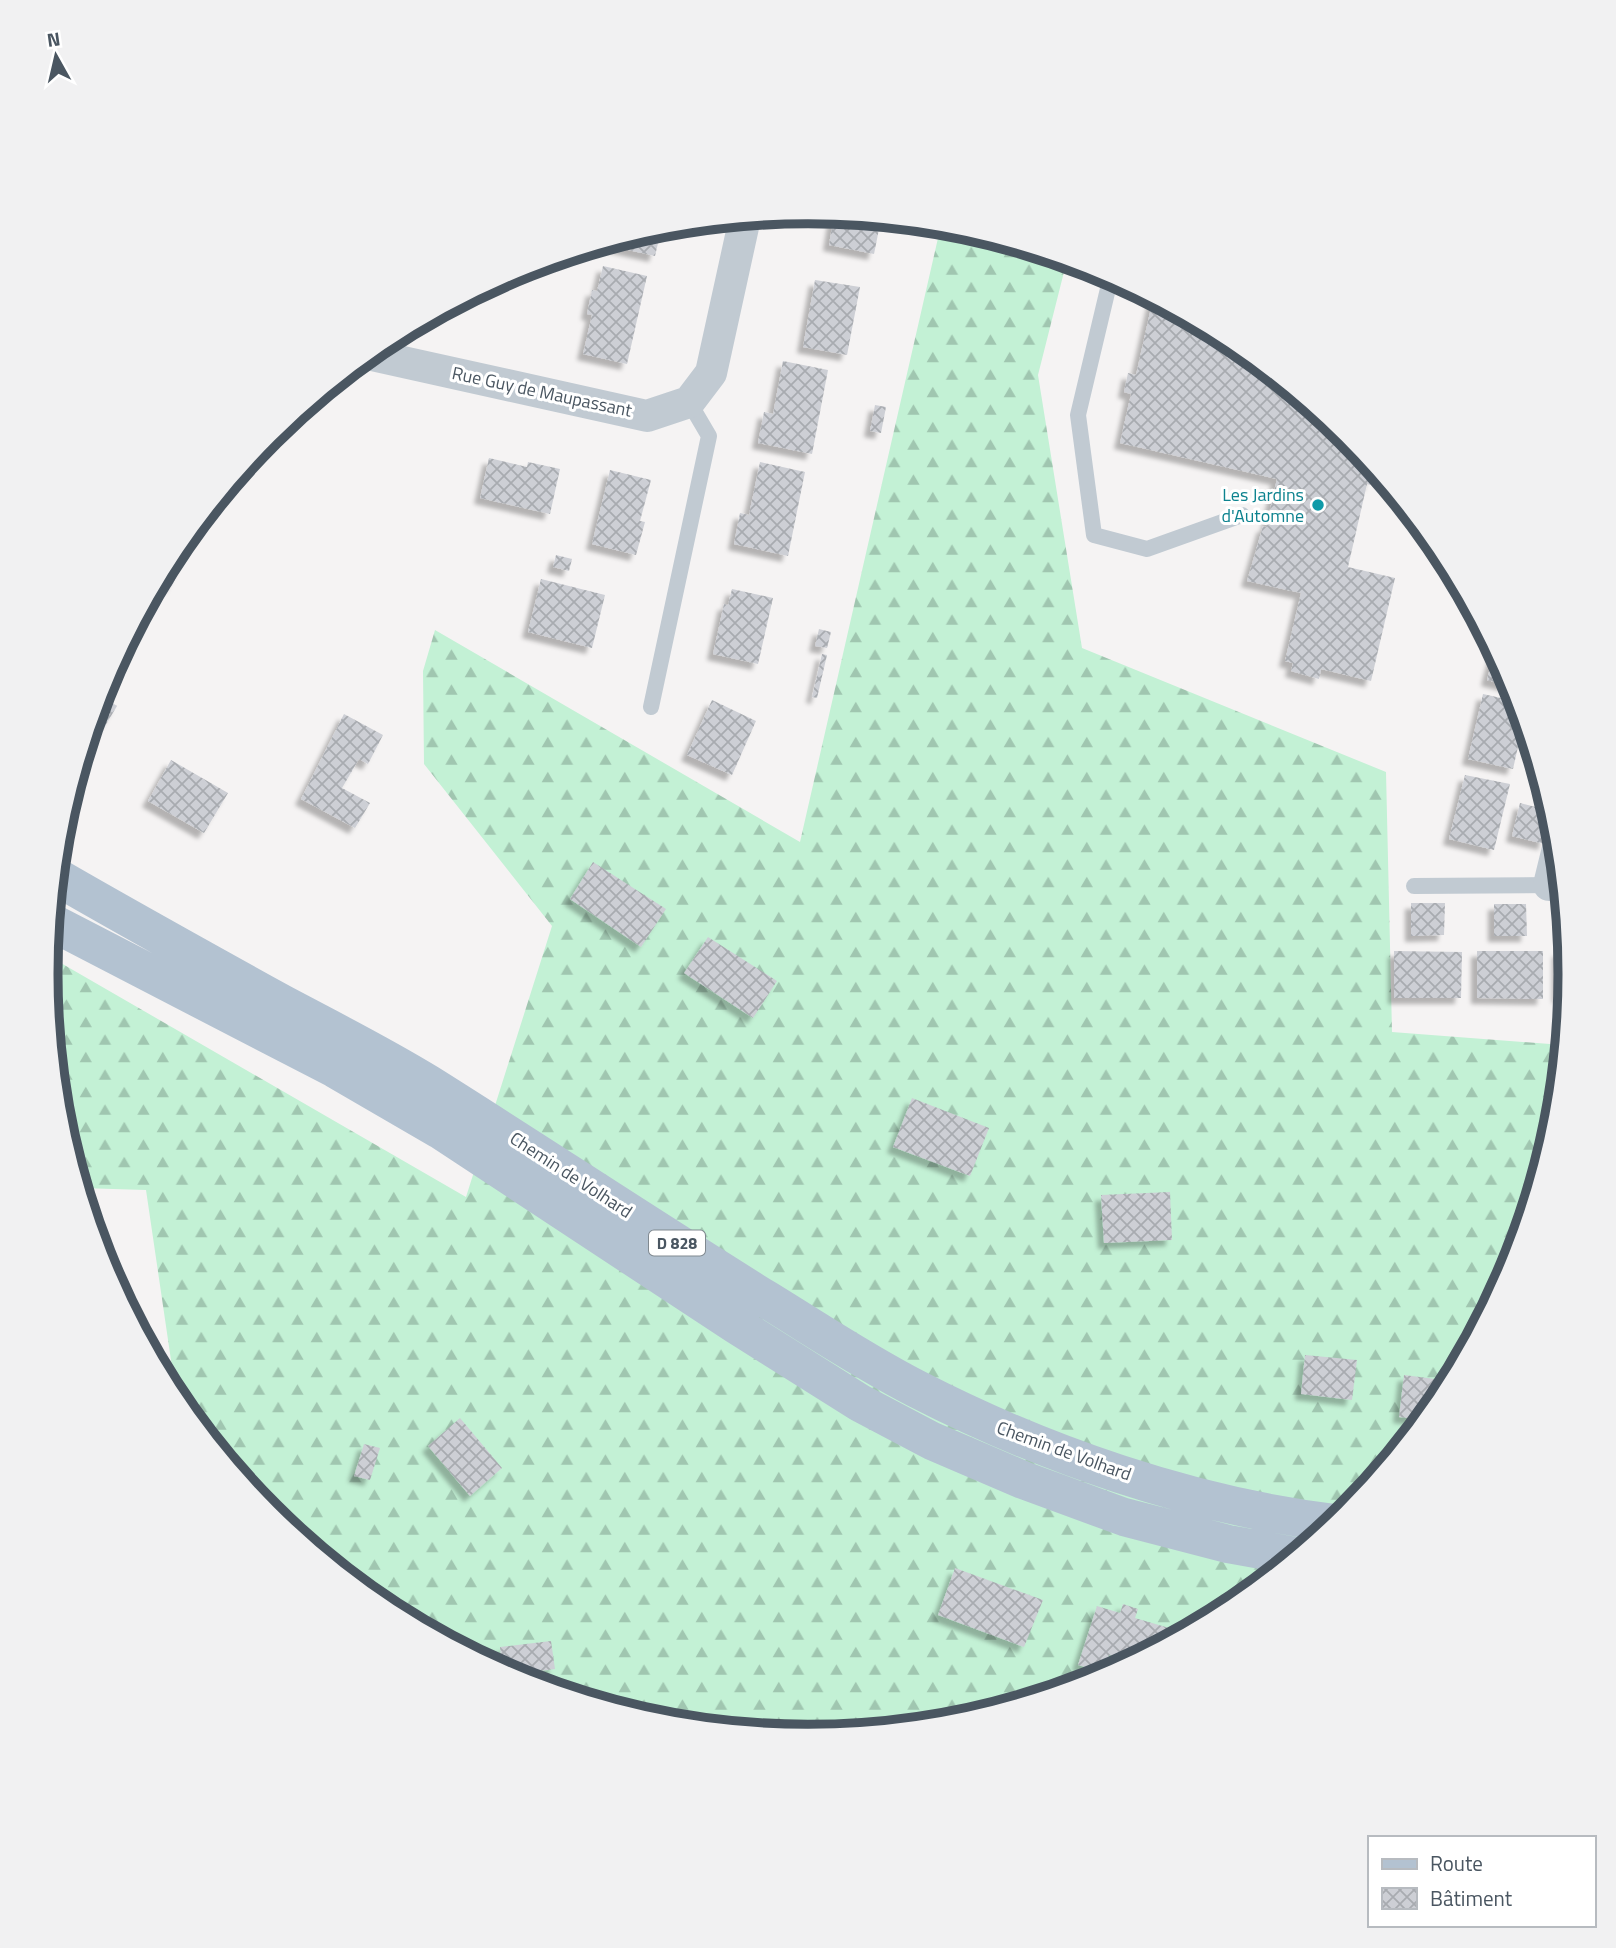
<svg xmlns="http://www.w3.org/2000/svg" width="1616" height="1948" font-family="'Titillium Web',sans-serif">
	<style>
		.forest { fill: url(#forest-firs) }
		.building { fill: url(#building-cross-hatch); filter: url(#shadow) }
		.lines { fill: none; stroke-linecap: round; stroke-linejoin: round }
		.service { stroke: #c1cad2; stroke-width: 16 }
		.minor { stroke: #c1cad2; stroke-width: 32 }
		.primary { stroke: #b3c2d1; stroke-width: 38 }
		.culture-dot { fill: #0f9aa8; stroke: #fff; stroke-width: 2.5 }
		.labels { text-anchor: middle; stroke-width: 6; stroke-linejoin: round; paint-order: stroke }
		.shield { fill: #fff; stroke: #808990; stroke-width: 2 }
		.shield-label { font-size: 16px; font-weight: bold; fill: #4a5661 }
		.street-label { font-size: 18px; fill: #4a5661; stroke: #fff }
		.culture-label { font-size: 18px; fill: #0d838f; stroke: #fff; text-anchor: end }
		.rim { fill: none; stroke: #4a5661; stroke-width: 9 }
	</style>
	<defs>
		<pattern id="forest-firs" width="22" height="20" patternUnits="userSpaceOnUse" patternTransform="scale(1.75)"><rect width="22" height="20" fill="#c3f1d5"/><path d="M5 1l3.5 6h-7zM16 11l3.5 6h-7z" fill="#a0c6b0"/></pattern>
		<pattern id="building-cross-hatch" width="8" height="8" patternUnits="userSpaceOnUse" patternTransform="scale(1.75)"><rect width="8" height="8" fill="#cdcfd5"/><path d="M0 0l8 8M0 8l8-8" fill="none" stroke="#a8abb0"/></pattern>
		<filter id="shadow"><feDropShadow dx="-6" dy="6" stdDeviation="2" flood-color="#0004"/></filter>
	</defs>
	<rect width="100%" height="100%" fill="#f5f3f3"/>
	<path class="forest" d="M 941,225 L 957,226 L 1067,260 L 1038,375 L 1082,648 L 1386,772 L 1392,1032 L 1563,1045 L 1556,1123 L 1512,1266 L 1442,1398 L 1347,1513 L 1231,1608 L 1099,1679 L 956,1722 L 808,1736 L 659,1722 L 516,1678 L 384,1608 L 269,1513 L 177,1401 L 146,1190 L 80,1188 L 60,1122 L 46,974 L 47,955 L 466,1197 L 552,926 L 424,764 L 423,671 L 435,630 L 800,842 Z"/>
	<path class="building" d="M 834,214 L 881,219 L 874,254 L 829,245 Z
		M 662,226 L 655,256 L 615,247 L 617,239 Z
		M 603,266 L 647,276 L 627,364 L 583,354 L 592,315 L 587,314 L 592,290 L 597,291 Z
		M 815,280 L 860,287 L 847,355 L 803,347 Z
		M 1153,299 L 1232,340 L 1347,435 L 1374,468 L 1370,485 L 1367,484 L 1348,567 L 1395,578 L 1371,681 L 1321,669 L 1319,679 L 1291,671 L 1293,663 L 1285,661 L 1301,593 L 1247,581 L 1263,526 L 1266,527 L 1277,479 L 1120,443 L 1131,394 L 1124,392 L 1128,373 L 1136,375 Z
		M 783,361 L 828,370 L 812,454 L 758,443 L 764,412 L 773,414 Z
		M 875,405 L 886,407 L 881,433 L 870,431 Z
		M 489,458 L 527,467 L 528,462 L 560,469 L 550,514 L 480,498 Z
		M 760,462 L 805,472 L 788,556 L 734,544 L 740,513 L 749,515 Z
		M 610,470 L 651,480 L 640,521 L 645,522 L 636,555 L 592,544 Z
		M 193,527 L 175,562 L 182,566 L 171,587 L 158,580 L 174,550 Z
		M 556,555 L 572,559 L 569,571 L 553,567 Z
		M 541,579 L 605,595 L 592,648 L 528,632 Z
		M 732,589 L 773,598 L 758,664 L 713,654 L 724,604 L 728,605 Z
		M 819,629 L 831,632 L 827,648 L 815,646 Z
		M 1495,649 L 1513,683 L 1514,687 L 1487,680 Z
		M 822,654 L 827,655 L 817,698 L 812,697 Z
		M 1483,694 L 1519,702 L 1524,720 L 1513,769 L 1468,759 Z
		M 100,695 L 117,706 L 98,738 L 88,732 Z
		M 712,700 L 756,721 L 732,775 L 687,755 Z
		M 344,714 L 383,735 L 368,764 L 359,759 L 342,788 L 370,803 L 355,828 L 301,799 Z
		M 171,760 L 228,793 L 204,833 L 148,801 Z
		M 1465,775 L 1510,784 L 1494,850 L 1449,839 Z
		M 1520,803 L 1551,811 L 1544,844 L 1512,836 Z
		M 593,862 L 666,909 L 641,947 L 570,899 Z
		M 1411,903 L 1445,903 L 1444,935 L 1411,936 Z
		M 1494,904 L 1526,904 L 1527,936 L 1494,936 Z
		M 708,937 L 777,981 L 753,1018 L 684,973 Z
		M 1394,951 L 1462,952 L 1461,998 L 1394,998 Z
		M 1477,951 L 1543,951 L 1543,999 L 1477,998 Z
		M 1558,951 L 1568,951 L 1570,974 L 1568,998 L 1558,997 Z
		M 912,1098 L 989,1128 L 970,1176 L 893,1147 Z
		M 1170,1192 L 1172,1240 L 1104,1243 L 1101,1195 Z
		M 1305,1355 L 1357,1360 L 1352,1400 L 1301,1394 Z
		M 1404,1375 L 1451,1381 L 1442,1398 L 1424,1420 L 1399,1417 Z
		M 460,1418 L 502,1468 L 470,1496 L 428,1446 Z
		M 364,1444 L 380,1448 L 370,1480 L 354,1476 Z
		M 955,1568 L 1043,1600 L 1024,1647 L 938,1615 Z
		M 1123,1604 L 1138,1609 L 1135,1618 L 1176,1630 L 1173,1639 L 1132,1661 L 1109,1655 L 1104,1672 L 1078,1665 L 1097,1606 L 1120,1613 Z
		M 551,1641 L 555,1669 L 510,1675 L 502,1671 L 500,1647 Z"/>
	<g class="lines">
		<path class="service" d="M 1111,276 L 1078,415 L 1094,535 L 1147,549 L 1242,515
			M 651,707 L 709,436 L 689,402
			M 1414,886 L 1556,885"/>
		<path class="minor" d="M 367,354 L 647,416 L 689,402 L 711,373 L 745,218
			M 1549,885 L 1558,848"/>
		<path class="primary" d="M 55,876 C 131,920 207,962 283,1004 C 332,1030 382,1055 429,1084 C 542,1155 653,1229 766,1299 C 815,1329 864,1362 915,1388 C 1043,1454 1192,1506 1335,1523
			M 51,922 L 335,1069 L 440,1130 L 736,1325 L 860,1403 L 932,1441 L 1023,1480 L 1124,1517 L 1228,1544 L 1295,1556"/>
	</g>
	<circle class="culture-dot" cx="1318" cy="505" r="7"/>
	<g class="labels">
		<rect class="shield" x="649" y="1230.5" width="56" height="25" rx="5"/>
		<g class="shield-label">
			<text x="677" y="1249">D 828</text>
		</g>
		<g class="street-label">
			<text transform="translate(542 392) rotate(12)" y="6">Rue Guy de Maupassant</text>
			<text transform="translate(571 1175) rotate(33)" y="6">Chemin de Volhard</text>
			<text transform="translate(1064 1451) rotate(20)" y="6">Chemin de Volhard</text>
		</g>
		<g class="culture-label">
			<text x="1304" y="501">Les Jardins<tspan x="1304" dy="21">d'Automne</tspan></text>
		</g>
	</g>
	<path d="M0 0H1616V1948H0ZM58 974a750 750 0 1 1 1500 0a750 750 0 1 1-1500 0Z" fill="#f1f1f2" fill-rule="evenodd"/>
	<path class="rim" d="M58 974a750 750 0 1 1 1500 0a750 750 0 1 1-1500 0Z"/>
	<rect x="1368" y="1836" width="228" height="91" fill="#ffffff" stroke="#b7bbc0" stroke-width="2"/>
	<rect x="1382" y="1859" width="35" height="10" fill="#b3c2d1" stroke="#b7bbc0" stroke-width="2"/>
	<text x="1430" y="1871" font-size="21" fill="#4a5661">Route</text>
	<rect x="1382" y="1888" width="35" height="21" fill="url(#building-cross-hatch)" stroke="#b7bbc0" stroke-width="2"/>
	<text x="1430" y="1906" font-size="21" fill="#4a5661">Bâtiment</text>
	<g transform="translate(56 56) rotate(352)" stroke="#ffffff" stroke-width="5" paint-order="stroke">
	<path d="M0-5L12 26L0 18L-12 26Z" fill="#4a5661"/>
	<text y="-10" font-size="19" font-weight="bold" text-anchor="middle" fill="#4a5661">N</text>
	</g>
</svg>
